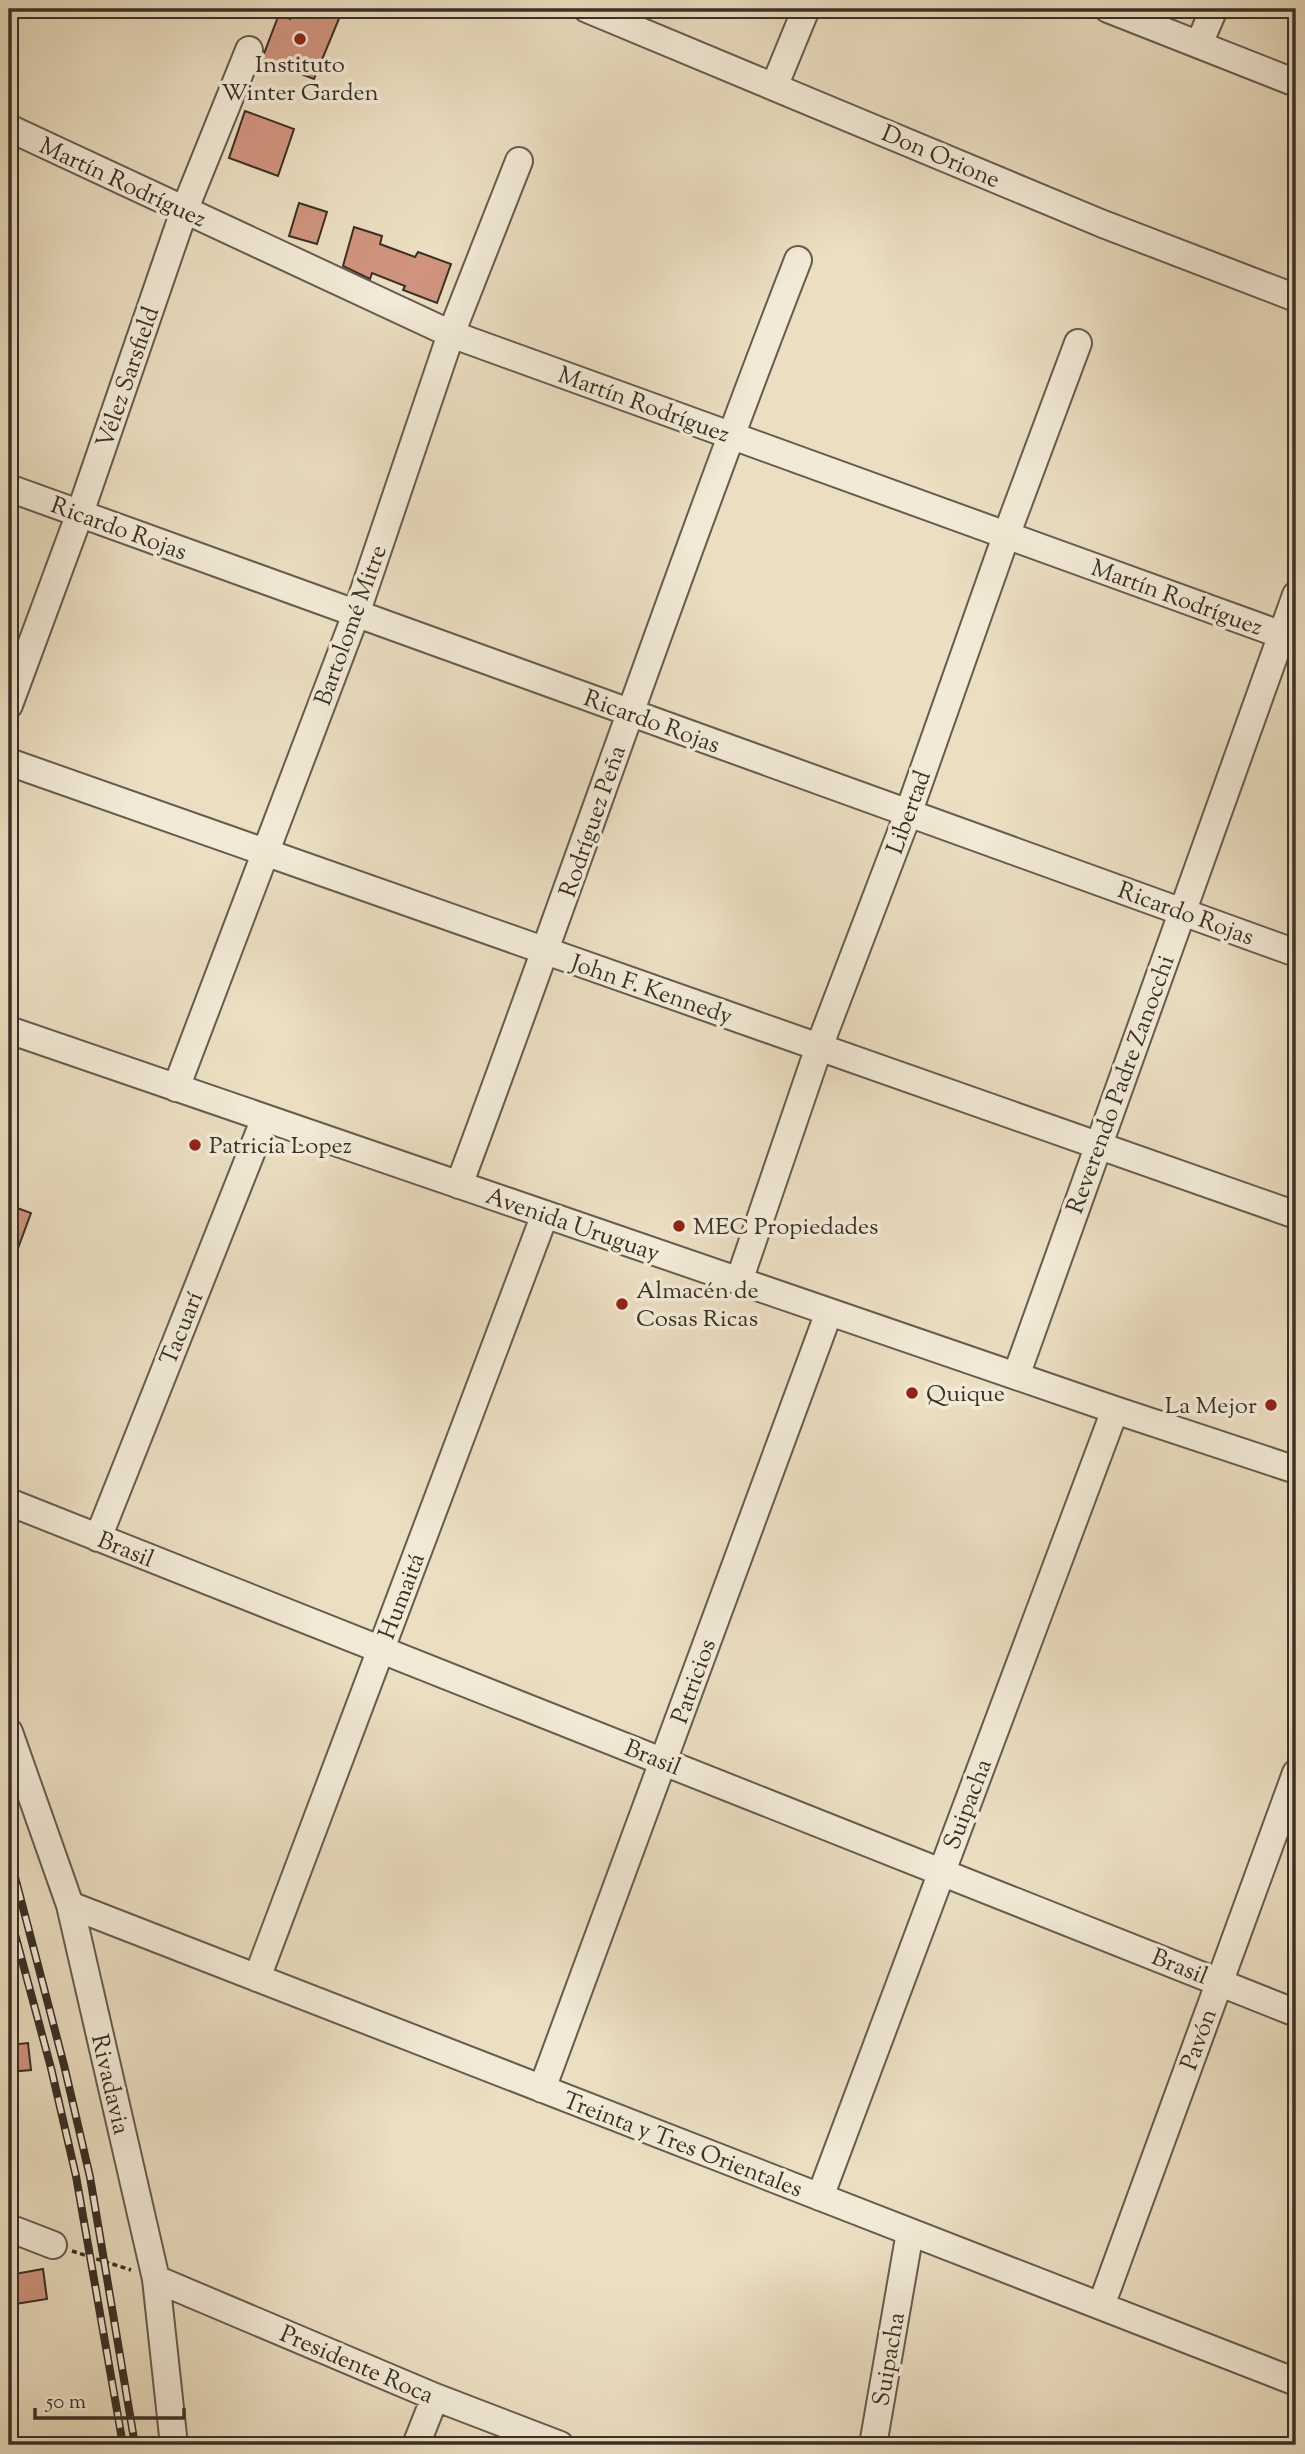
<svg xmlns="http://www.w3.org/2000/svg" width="1305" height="2454" font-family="'Sorts Mill Goudy',serif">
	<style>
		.building { fill: #d0947e; stroke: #393027; stroke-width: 2 }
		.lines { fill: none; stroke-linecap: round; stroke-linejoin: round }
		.minor-casing { stroke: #665c4e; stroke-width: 30 }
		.path { stroke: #393027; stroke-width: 3.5; stroke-dasharray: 5 3.5; stroke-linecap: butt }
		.minor { stroke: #f2ead7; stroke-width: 26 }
		.rail-casing { stroke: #393027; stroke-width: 8 }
		.rail { stroke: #f2ead7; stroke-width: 5; stroke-dasharray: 16; stroke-linecap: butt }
		.poi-dot { fill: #8f2418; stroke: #f2ead7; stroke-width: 2.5 }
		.labels { text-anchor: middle; stroke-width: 7; stroke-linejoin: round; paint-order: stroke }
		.poi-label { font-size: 24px; fill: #393027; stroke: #f2ead7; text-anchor: start }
		.street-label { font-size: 24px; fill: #393027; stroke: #f2ead7 }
	</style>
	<rect width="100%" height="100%" fill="#ebdec1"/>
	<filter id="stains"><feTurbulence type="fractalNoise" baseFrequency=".00286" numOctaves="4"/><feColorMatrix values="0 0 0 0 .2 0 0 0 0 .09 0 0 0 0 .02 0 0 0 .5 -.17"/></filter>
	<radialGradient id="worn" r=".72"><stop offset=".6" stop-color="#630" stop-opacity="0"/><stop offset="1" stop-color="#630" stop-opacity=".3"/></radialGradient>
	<path class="building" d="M 294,9 L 343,9 L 314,79 L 262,59 L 279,14 L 290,19 Z
		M 245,111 L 294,129 L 278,176 L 229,158 Z
		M 299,203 L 327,212 L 317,244 L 289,236 Z
		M 354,227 L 382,236 L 380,244 L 415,257 L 418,252 L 451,264 L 437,303 L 403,290 L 405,286 L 372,273 L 370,279 L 343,266 Z
		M 9,1205 L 31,1213 L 11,1267 L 9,1267 Z
		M 28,2043 L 31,2070 L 9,2072 L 9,2045 Z
		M 43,2269 L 47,2299 L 9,2305 L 9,2275 Z"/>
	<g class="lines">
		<g class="minor-casing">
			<path id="minor" d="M 587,9 L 1103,224 L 1296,298
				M 1108,9 L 1296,83
				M 1199,44 L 1214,9
				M 774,87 L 806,9
				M 9,128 L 451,334 L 1296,640
				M 9,488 L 1296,953
				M 9,705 L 80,513 L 184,211 L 249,50
				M 9,762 L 1296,1215
				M 9,1030 L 1115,1410 L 1296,1470
				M 176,1088 L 356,614 L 451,334 L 519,161
				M 459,1185 C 574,877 679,566 798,260
				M 739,1281 L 819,1047 L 908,814 L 1006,536 L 1078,343
				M 1016,1376 L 1296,595
				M 9,1502 L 1296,2013
				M 98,1538 L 265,1118
				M 9,1732 L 70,1905 L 156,2279 L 174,2445
				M 70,1905 L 1296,2382
				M 257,1978 L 545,1214
				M 542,2089 L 829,1312
				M 820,2197 L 1115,1410
				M 9,2228 L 53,2245
				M 156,2279 L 435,2397 L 560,2445
				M 1101,2306 L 1296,1773
				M 416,2445 L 435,2397
				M 873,2445 L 910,2232"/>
		</g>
		<path class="path" d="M 72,2251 L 131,2270"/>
		<use href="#minor" class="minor"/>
		<g class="rail-casing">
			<path id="rail" d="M 9,1854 L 64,2065 L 90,2177 L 135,2445
				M 9,1912 L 51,2068 L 76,2176 L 123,2445"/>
		</g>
		<use href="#rail" class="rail"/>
	</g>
	<g class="poi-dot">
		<circle cx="300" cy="39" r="7"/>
		<circle cx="195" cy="1145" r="7"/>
		<circle cx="679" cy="1226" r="7"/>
		<circle cx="622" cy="1304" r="7"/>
		<circle cx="912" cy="1393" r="7"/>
		<circle cx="1271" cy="1405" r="7"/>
	</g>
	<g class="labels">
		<g class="poi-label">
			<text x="300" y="72" text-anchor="middle">Instituto<tspan x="300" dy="28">Winter Garden</tspan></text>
			<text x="209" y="1153">Patricia Lopez</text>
			<text x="693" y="1234">MEC Propiedades</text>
			<text x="636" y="1298">Almacén de<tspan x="636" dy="28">Cosas Ricas</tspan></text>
			<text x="926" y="1401">Quique</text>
			<text x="1257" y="1413" text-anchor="end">La Mejor</text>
		</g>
		<g class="street-label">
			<text transform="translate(941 156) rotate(23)" y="8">Don Orione</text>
			<text transform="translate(123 182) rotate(25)" y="8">Martín Rodríguez</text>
			<text transform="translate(127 377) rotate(-71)" y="8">Vélez Sarsfield</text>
			<text transform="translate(644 404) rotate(20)" y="8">Martín Rodríguez</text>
			<text transform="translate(119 528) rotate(20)" y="8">Ricardo Rojas</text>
			<text transform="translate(1177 597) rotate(20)" y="8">Martín Rodríguez</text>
			<text transform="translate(350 625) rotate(-70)" y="8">Bartolomé Mitre</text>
			<text transform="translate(652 721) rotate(20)" y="8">Ricardo Rojas</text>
			<text transform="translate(908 812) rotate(-70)" y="8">Libertad</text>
			<text transform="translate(592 821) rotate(-71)" y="8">Rodríguez Peña</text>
			<text transform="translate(1186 913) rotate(20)" y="8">Ricardo Rojas</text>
			<text transform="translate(652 989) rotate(19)" y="8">John F. Kennedy</text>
			<text transform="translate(1120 1084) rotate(-70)" y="8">Reverendo Padre Zanocchi</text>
			<text transform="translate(573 1224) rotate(19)" y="8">Avenida Uruguay</text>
			<text transform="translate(181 1328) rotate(-68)" y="8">Tacuarí</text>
			<text transform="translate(126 1549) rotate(22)" y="8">Brasil</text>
			<text transform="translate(401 1596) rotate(-69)" y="8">Humaitá</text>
			<text transform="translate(693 1681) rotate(-70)" y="8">Patricios</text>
			<text transform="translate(653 1757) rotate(22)" y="8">Brasil</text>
			<text transform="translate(967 1804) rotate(-69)" y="8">Suipacha</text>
			<text transform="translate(1180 1966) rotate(22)" y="8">Brasil</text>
			<text transform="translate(1198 2039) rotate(-70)" y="8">Pavón</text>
			<text transform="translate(111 2084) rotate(77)" y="8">Rivadavia</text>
			<text transform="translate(683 2144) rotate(21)" y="8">Treinta y Tres Orientales</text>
			<text transform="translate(888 2359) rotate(-80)" y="8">Suipacha</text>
			<text transform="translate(357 2364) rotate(23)" y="8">Presidente Roca</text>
		</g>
	</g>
	<rect width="1305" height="2454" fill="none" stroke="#ebdec1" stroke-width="35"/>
	<rect x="10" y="10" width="1284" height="2433" fill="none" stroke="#393027" stroke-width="3.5"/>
	<rect x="18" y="18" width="1270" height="2419" fill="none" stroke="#393027" stroke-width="2"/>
	<path d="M35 2408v10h149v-10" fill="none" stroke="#393027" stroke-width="3.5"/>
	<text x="46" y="2408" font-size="21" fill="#393027" stroke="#f2ead7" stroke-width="5" paint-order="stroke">50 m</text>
	<rect width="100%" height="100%" filter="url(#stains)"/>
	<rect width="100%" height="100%" fill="url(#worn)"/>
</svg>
